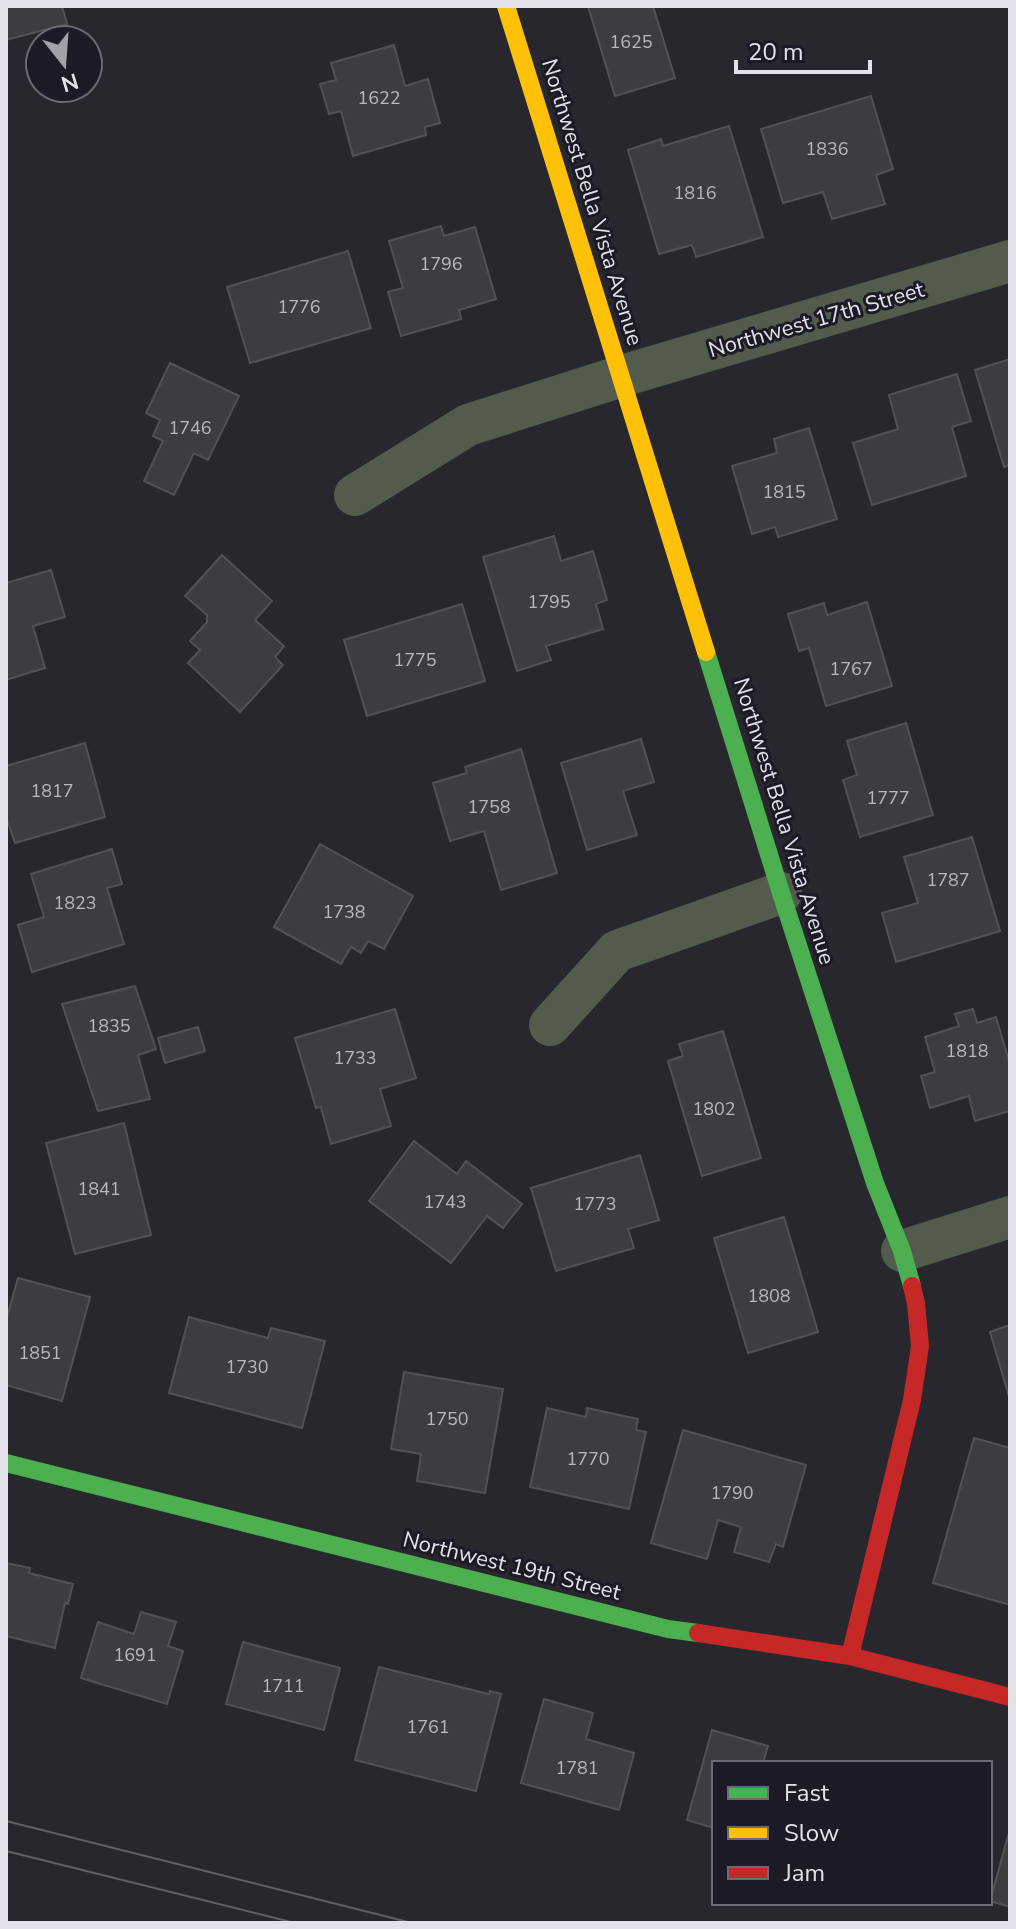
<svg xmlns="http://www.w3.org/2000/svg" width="1016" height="1929" font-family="'Nunito Sans',sans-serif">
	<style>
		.building { fill: #3c3c41; stroke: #515156; stroke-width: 2 }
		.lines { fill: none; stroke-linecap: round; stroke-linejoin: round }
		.street { stroke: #535b4d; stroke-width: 42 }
		.fast { stroke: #4caf50; stroke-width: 18 }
		.slow { stroke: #ffc107; stroke-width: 18 }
		.jam { stroke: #c62828; stroke-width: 18 }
		.tram { stroke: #5f625f; stroke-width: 2 }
		.labels { text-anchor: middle; stroke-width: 6; stroke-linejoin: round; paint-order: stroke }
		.number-label { font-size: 18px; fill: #b9b8c0 }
		.street-label { font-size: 22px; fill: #e3e2ea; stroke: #1c1a26 }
	</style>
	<rect width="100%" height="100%" fill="#27272d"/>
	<path class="building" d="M 6,6 L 62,6 L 67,24 L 6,40 Z
		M 588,6 L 653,6 L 675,78 L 615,96 Z
		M 394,45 L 405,86 L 428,79 L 440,123 L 425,127 L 426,135 L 353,156 L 341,111 L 329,114 L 320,84 L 336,80 L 331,63 Z
		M 871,96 L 893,169 L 876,175 L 885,204 L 832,219 L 823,192 L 783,203 L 761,129 Z
		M 729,126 L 763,237 L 696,257 L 692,245 L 659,254 L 628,150 L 661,139 L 663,146 Z
		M 441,226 L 444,236 L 475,227 L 496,299 L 459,310 L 461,319 L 401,336 L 388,292 L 403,288 L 389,241 Z
		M 348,251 L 371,328 L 250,363 L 227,287 Z
		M 1010,359 L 1010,465 L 1004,467 L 975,370 Z
		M 170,363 L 239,396 L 208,460 L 194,453 L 174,495 L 144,481 L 163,441 L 153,436 L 160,420 L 146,413 Z
		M 957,374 L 971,421 L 952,427 L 966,476 L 872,505 L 853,443 L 898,429 L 889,395 Z
		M 809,428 L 837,519 L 778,537 L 775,527 L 752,534 L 732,466 L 777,453 L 774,439 Z
		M 554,536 L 561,561 L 593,551 L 607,600 L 596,604 L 603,629 L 546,646 L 551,660 L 517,671 L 483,557 Z
		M 222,555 L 272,601 L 255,620 L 284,646 L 275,657 L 283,665 L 240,712 L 188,663 L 200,650 L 190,641 L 207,622 L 207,615 L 185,596 Z
		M 51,570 L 65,617 L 33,626 L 45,668 L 6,680 L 6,583 Z
		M 867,602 L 892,686 L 826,706 L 809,648 L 799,651 L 788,614 L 824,603 L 827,615 Z
		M 462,604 L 485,681 L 367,716 L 344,640 Z
		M 906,723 L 933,815 L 860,837 L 843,780 L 857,775 L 847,741 Z
		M 641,739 L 654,782 L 623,791 L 637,835 L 587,850 L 561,763 Z
		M 85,743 L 105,817 L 15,843 L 6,816 L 6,766 Z
		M 521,749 L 557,873 L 501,890 L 484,831 L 450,841 L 433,783 L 467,773 L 465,767 Z
		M 972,837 L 1000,931 L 896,962 L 882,913 L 918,903 L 904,857 Z
		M 320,844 L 413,896 L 384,949 L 368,941 L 361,953 L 351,947 L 341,964 L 274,927 Z
		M 112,849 L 122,884 L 107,888 L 124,944 L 32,972 L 18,925 L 44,917 L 31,874 Z
		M 135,986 L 156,1049 L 138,1055 L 150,1099 L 98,1111 L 62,1004 Z
		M 395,1009 L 416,1078 L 380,1089 L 391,1126 L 331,1144 L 321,1107 L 316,1108 L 295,1038 Z
		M 973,1009 L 977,1023 L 996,1017 L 1010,1065 L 1010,1111 L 975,1121 L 969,1096 L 930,1108 L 921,1076 L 935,1072 L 925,1037 L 959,1026 L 955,1014 Z
		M 198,1027 L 205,1051 L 165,1063 L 158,1038 Z
		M 723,1031 L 761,1158 L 702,1176 L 668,1061 L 683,1056 L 679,1044 Z
		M 124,1123 L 151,1235 L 75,1254 L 46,1143 Z
		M 414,1141 L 457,1174 L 466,1161 L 522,1204 L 503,1228 L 487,1216 L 451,1263 L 369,1201 Z
		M 640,1155 L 659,1220 L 628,1229 L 634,1248 L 556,1271 L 531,1188 Z
		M 784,1217 L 818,1332 L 748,1353 L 714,1238 Z
		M 18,1278 L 90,1297 L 62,1401 L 6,1385 L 6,1321 Z
		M 189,1317 L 268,1338 L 271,1328 L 325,1341 L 302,1428 L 169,1393 Z
		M 1010,1325 L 1010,1400 L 990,1332 Z
		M 404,1372 L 503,1389 L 485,1493 L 417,1481 L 421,1454 L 391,1449 Z
		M 547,1408 L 586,1417 L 587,1408 L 638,1419 L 636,1430 L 646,1432 L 629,1509 L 530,1487 Z
		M 683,1430 L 806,1465 L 783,1547 L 776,1544 L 769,1562 L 734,1552 L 741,1527 L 718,1520 L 707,1559 L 651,1543 Z
		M 974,1438 L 1010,1448 L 1010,1605 L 933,1583 Z
		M 6,1563 L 30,1568 L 29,1573 L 73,1584 L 68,1604 L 65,1603 L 55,1648 L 6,1636 Z
		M 141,1612 L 176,1622 L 168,1646 L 183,1651 L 167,1704 L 81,1678 L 98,1622 L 134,1634 Z
		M 243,1642 L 340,1668 L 324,1730 L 226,1704 Z
		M 379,1667 L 489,1694 L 490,1691 L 501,1694 L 476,1791 L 355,1760 Z
		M 544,1699 L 593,1713 L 586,1739 L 634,1753 L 619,1810 L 521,1783 Z
		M 712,1730 L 768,1746 L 763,1763 L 714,1763 L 714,1828 L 687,1820 Z
		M 1010,1829 L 1010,1907 L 990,1901 Z"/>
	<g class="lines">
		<path class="street" d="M 355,495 L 468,425 L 622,376 L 1010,261
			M 550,1025 L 617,951 L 781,893
			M 902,1251 L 1010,1217"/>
		<path class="fast" d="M 706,652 L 781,893 L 875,1183 L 902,1251 L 912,1286
			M 6,1463 L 668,1629 L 698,1633"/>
		<path class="slow" d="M 506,6 L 706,652"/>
		<path class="jam" d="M 698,1633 L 850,1656 L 1010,1697
			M 850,1656 L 912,1400 L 920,1346 L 916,1303 L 912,1286"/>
		<path class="tram" d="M 6,1821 L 412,1923
			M 6,1851 L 295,1923"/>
	</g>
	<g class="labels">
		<g class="number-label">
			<text x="631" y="48">1625</text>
			<text x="379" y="104">1622</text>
			<text x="827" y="155">1836</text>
			<text x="695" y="199">1816</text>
			<text x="441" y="270">1796</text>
			<text x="299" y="313">1776</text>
			<text x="190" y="434">1746</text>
			<text x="784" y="498">1815</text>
			<text x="549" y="608">1795</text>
			<text x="415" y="666">1775</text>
			<text x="851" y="675">1767</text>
			<text x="52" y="797">1817</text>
			<text x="888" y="804">1777</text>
			<text x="489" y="813">1758</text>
			<text x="948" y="886">1787</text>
			<text x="75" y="909">1823</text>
			<text x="344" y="918">1738</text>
			<text x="109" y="1032">1835</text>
			<text x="967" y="1057">1818</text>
			<text x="355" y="1064">1733</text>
			<text x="714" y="1115">1802</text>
			<text x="99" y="1195">1841</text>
			<text x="445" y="1208">1743</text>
			<text x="595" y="1210">1773</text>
			<text x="769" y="1302">1808</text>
			<text x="40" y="1359">1851</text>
			<text x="247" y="1373">1730</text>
			<text x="447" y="1425">1750</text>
			<text x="588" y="1465">1770</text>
			<text x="732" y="1499">1790</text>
			<text x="135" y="1661">1691</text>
			<text x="283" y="1692">1711</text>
			<text x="428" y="1733">1761</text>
			<text x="577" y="1774">1781</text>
		</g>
		<g class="street-label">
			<text transform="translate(593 202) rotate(73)" y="8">Northwest Bella Vista Avenue</text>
			<text transform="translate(816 319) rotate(-16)" y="8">Northwest 17th Street</text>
			<text transform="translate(785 821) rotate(73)" y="8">Northwest Bella Vista Avenue</text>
			<text transform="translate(512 1565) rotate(14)" y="8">Northwest 19th Street</text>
		</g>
	</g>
	<rect width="1016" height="1929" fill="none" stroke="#e3e2ea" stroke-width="16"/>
	<rect x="712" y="1761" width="280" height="144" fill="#1c1a26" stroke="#6c6a74" stroke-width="2"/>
	<rect x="728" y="1787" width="40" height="12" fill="#4caf50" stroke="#6c6a74" stroke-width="2"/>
	<text x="784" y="1801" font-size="24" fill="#e3e2ea">Fast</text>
	<rect x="728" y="1827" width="40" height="12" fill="#ffc107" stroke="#6c6a74" stroke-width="2"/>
	<text x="784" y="1841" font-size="24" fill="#e3e2ea">Slow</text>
	<rect x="728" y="1867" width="40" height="12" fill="#c62828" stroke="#6c6a74" stroke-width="2"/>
	<text x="784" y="1881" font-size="24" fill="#e3e2ea">Jam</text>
	<g transform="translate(64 64) rotate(163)"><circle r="38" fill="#1c1a26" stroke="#6c6a74" stroke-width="2"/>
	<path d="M0-6L14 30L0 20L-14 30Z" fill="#a1a1a8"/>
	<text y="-12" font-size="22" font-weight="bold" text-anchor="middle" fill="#e3e2ea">N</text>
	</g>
	<path d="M736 60v12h134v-12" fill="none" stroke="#e3e2ea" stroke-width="4"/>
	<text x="748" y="60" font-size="24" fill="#e3e2ea" stroke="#1c1a26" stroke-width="6" paint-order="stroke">20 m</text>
</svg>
